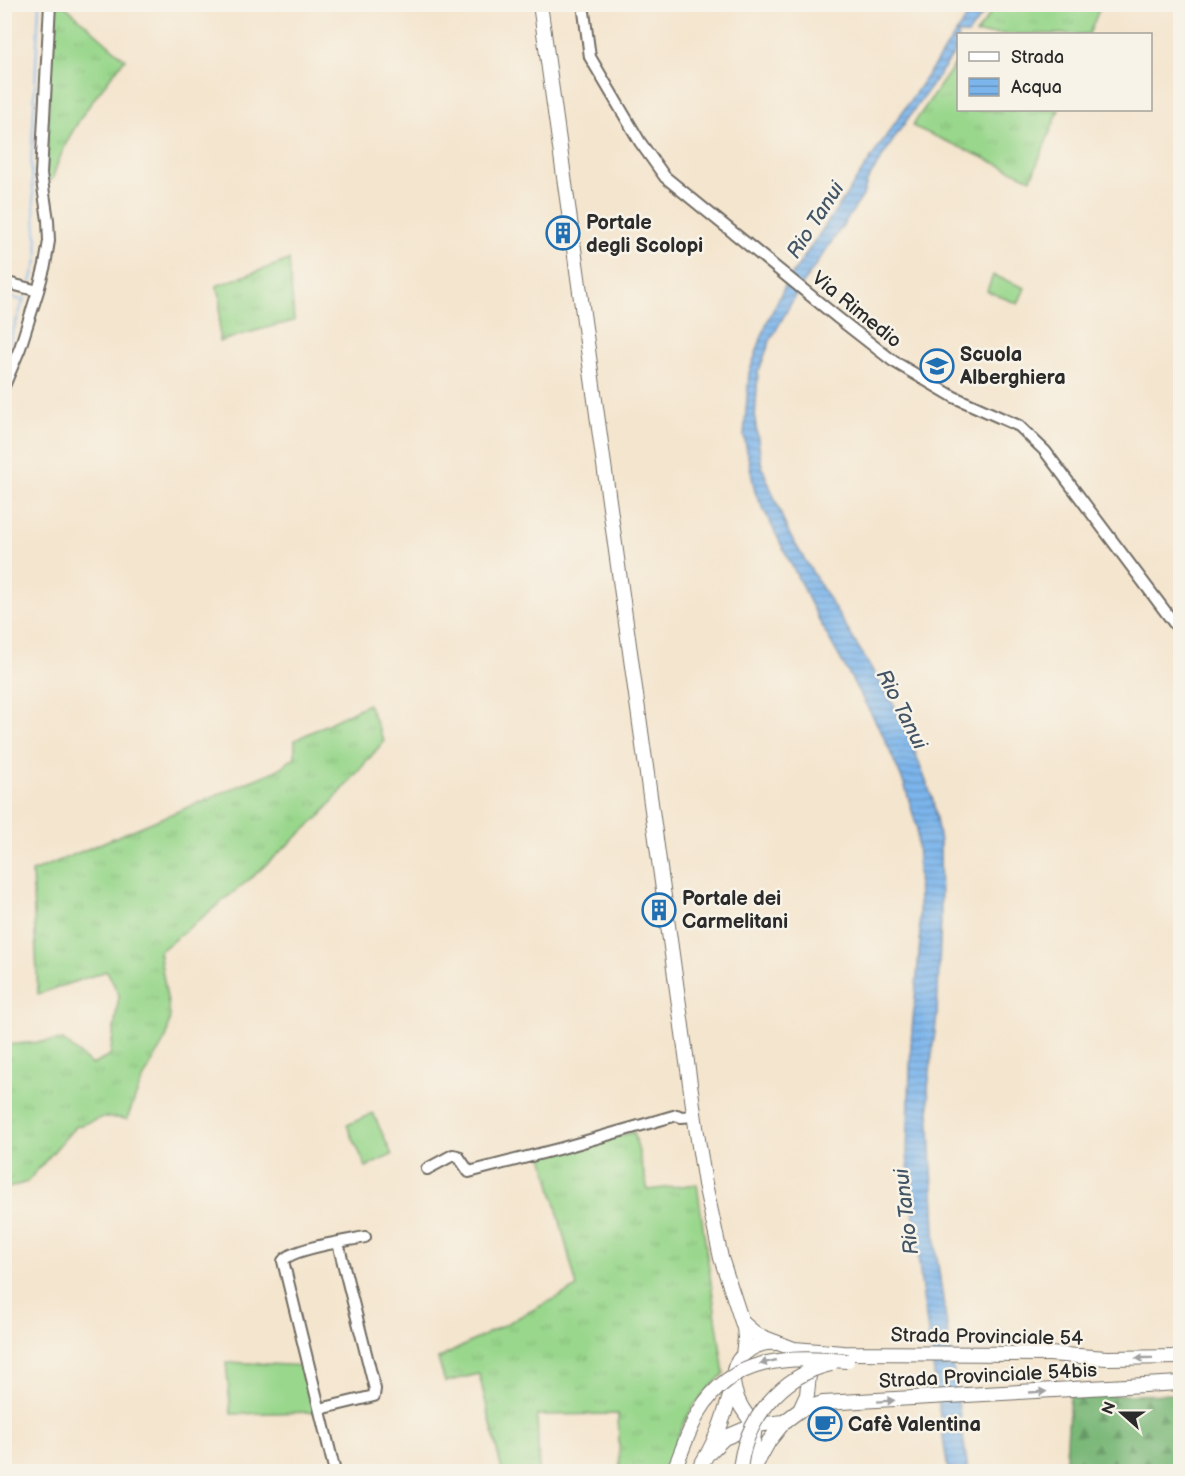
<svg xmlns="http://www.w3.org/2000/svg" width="1185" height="1476" font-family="'Balsamiq Sans',sans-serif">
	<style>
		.grass { fill: url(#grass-tufts); stroke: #62815c; stroke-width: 1.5 }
		.forest { fill: url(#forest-firs); stroke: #527252; stroke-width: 1.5 }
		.garden { fill: #99d78c; stroke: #62815c; stroke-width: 1.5 }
		.water { fill: url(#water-rules); stroke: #54708c; stroke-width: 1.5 }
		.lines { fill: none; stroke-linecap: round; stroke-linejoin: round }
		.stream { stroke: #7cb5ec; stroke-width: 2 }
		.minor-casing { stroke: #716c64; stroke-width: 14 }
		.major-casing { stroke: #716c64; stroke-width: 16 }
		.minor { stroke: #fff; stroke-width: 10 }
		.major { stroke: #fff; stroke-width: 14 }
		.major-bridge-casing { stroke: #716c64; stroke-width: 16; stroke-linecap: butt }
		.major-bridge { stroke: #fff; stroke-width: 14 }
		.oneway { fill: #a0a0a0 }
		.labels { text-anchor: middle; stroke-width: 5; stroke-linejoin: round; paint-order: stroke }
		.poi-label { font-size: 20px; font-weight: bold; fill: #2b2b2b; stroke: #f7f3e8; text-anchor: start }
		.street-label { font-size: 20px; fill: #2b2b2b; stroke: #f7f3e8 }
		.water-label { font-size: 21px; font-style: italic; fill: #435465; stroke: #f7f3e8 }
	</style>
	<defs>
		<pattern id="grass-tufts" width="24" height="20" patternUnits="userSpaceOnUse" patternTransform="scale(1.5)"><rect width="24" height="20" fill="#99d78c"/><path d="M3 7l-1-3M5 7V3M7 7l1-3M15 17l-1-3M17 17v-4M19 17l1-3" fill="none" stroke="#84b979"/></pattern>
		<pattern id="forest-firs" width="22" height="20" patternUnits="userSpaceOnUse" patternTransform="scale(1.5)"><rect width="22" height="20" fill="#7ab878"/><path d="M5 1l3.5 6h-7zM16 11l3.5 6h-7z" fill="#649663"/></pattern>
		<pattern id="water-rules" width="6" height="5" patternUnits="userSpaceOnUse" patternTransform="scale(1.5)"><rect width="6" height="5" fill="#7cb5ec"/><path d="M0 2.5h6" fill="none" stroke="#6693bf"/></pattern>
	</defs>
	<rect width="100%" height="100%" fill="#f7f3e8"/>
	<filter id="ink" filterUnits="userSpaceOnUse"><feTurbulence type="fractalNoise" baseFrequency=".0167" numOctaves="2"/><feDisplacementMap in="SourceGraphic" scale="12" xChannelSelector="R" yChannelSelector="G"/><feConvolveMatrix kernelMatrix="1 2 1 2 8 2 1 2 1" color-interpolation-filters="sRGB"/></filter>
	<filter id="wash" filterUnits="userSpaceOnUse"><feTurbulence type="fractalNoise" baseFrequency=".008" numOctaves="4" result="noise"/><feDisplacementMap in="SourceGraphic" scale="24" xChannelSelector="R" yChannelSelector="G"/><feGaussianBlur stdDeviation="1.35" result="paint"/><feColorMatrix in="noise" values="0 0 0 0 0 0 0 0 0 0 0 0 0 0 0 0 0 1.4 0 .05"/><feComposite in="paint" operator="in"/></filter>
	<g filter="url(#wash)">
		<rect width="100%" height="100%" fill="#f4e5ce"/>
		<path class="grass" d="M 53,5 L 64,5 L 125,59 C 94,98 66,131 52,180 L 45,180 Z
			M 996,5 L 996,4 L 1101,5 L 1089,34 L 976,34 Z
			M 958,60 L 958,110 L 1059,110 L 1031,179 L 912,126 Z
			M 289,260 L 294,321 L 247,333 L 219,342 L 220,295 L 216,286 Z
			M 368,704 L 384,741 L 321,815 L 250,879 L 159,952 L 170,1015 L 167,1036 L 141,1083 L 127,1119 L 104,1117 L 75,1127 L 27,1182 L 5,1189 L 5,1045 L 63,1040 L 92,1065 L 110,1056 L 119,995 L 107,971 L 38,994 L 32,872 L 277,770 L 295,757 L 295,740 Z
			M 634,1132 L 648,1190 L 697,1184 L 724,1374 C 710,1386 698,1398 689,1414 C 678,1431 674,1453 664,1471 L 620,1471 L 618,1414 L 537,1415 L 539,1471 L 502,1471 L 479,1374 L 445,1382 L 438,1359 L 577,1287 L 543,1156 Z"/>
		<path class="forest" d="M 1180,1394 L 1180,1471 L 1065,1471 L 1070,1396 Z"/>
		<path class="garden" d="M 993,275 L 1025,288 L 1018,304 L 987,291 Z
			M 373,1113 L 392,1155 L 366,1167 L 347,1125 Z
			M 226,1362 L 306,1366 L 318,1412 L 231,1414 Z"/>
		<path class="water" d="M 975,5 L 990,5 L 968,34 L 958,34 L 958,48 L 899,131 L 867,181 L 863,196 L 798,291 L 770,341 L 758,373 L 755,419 L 762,467 L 789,534 L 903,720 L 933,800 L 940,842 L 941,919 L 937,1015 L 928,1088 L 936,1251 L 968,1471 L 948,1471 L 922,1290 L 907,1155 L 911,1042 L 920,942 L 917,828 L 905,786 L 882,733 L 823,628 L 755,492 L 744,436 L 749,373 L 767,322 L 787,282 Z"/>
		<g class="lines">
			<path class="stream" d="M 31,282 L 38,257 L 31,165 L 39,4
				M 4,295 L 24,301
				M 4,357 L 25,296"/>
		</g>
	</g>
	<g filter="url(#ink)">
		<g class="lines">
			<g class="minor-casing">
				<path id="minor" d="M 583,4 L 590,57 L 640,142 L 665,177 L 838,318 L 893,361 L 954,397 L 1019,426 L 1045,451 L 1180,631
					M 4,282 L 38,291
					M 4,386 L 20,348 L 38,291 L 45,265 L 49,241 L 48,220 L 41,174 L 50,4
					M 427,1169 L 453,1155 L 458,1156 L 469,1172 L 562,1148 L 677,1115 L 681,1117 L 695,1116
					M 320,1409 L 374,1396 L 375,1389 L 338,1243
					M 335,1472 L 283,1261 C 292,1248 347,1241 365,1237"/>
			</g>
			<g class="major-casing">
				<path id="major" d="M 540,4 L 696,1127 L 705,1184 L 721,1258 L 744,1328 L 745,1338 L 743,1355
					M 794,1349 L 843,1353 L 1049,1354 L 1107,1358 L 1180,1357
					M 800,1410 L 823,1403 L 1180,1383
					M 755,1425 C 737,1406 722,1375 744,1354 C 753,1346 763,1342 775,1343
					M 709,1453 L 724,1438 L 755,1425 L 784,1422 L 800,1410 L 807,1395 L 809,1374 L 802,1358 L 794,1349 L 757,1335 L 742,1322
					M 750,1467 L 755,1425
					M 696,1472 C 715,1446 724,1417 733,1386
					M 752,1472 L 769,1441 L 784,1422"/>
			</g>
			<use href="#minor" class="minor"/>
			<use href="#major" class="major"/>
			<g class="major-bridge-casing">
				<path id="major-bridge" d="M 673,1472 C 682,1452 688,1431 699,1412 C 732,1355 790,1357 847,1361
					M 740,1472 C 743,1422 781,1375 831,1364"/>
			</g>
			<use href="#major-bridge" class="major-bridge"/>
		</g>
		<defs><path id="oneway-solid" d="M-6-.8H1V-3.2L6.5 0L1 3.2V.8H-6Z" transform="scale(1.5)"/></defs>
		<g class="oneway">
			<use href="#oneway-solid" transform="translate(1144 1358) rotate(179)"/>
			<use href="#oneway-solid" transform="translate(768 1362) rotate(167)"/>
			<use href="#oneway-solid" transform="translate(1038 1392) rotate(-3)"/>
			<use href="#oneway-solid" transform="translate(886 1401) rotate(-4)"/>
		</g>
	</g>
	<defs>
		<g id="building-ring" transform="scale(1.725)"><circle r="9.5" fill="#f7f3e8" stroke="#1f6fb2" stroke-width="1.5"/><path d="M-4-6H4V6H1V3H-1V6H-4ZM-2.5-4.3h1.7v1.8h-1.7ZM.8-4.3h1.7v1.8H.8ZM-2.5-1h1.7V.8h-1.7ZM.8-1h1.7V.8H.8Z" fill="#1f6fb2"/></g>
		<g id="school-ring" transform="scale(1.725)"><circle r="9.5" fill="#f7f3e8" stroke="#1f6fb2" stroke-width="1.5"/><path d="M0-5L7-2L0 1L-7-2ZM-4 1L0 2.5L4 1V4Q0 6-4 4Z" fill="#1f6fb2"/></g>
		<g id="cafe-ring" transform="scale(1.725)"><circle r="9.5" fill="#f7f3e8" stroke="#1f6fb2" stroke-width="1.5"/><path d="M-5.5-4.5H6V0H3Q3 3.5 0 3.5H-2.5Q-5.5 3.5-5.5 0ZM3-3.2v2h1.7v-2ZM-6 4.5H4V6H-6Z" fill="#1f6fb2"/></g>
	</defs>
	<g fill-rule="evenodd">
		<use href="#building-ring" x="563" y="233"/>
		<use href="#school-ring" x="937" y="366"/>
		<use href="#building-ring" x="659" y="910"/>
		<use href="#cafe-ring" x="825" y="1424"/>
	</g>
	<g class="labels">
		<g class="poi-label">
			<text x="586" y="229">Portale<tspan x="586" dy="23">degli Scolopi</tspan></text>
			<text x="960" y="361">Scuola<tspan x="960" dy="23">Alberghiera</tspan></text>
			<text x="682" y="905">Portale dei<tspan x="682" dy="23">Carmelitani</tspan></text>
			<text x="848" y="1431">Cafè Valentina</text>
		</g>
		<g class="street-label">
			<text transform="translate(857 309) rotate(39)" y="7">Via Rimedio</text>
			<text transform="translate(987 1336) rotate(1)" y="7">Strada Provinciale 54</text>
			<text transform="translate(988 1375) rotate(-3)" y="7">Strada Provinciale 54bis</text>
		</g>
		<g class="water-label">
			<text transform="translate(815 220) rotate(-57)" y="7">Rio Tanui</text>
			<text transform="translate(902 709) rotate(63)" y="7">Rio Tanui</text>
			<text transform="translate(906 1212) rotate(-97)" y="7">Rio Tanui</text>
		</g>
	</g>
	<rect width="1185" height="1476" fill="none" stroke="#f7f3e8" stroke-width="24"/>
	<rect x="957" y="33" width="195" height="78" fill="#f7f3e8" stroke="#a5a39c" stroke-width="1.5"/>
	<rect x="969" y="52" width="30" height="9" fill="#ffffff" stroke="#a5a39c" stroke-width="1.5"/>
	<text x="1011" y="63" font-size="18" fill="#2b2b2b">Strada</text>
	<rect x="969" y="78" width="30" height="18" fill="url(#water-rules)" stroke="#a5a39c" stroke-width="1.5"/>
	<text x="1011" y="93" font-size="18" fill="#2b2b2b">Acqua</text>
	<g transform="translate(1122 1413) rotate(291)" stroke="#f7f3e8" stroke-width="4.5" paint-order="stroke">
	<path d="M0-4.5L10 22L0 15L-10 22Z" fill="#2b2b2b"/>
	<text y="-9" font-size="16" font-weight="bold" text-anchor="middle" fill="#2b2b2b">N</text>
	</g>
</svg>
